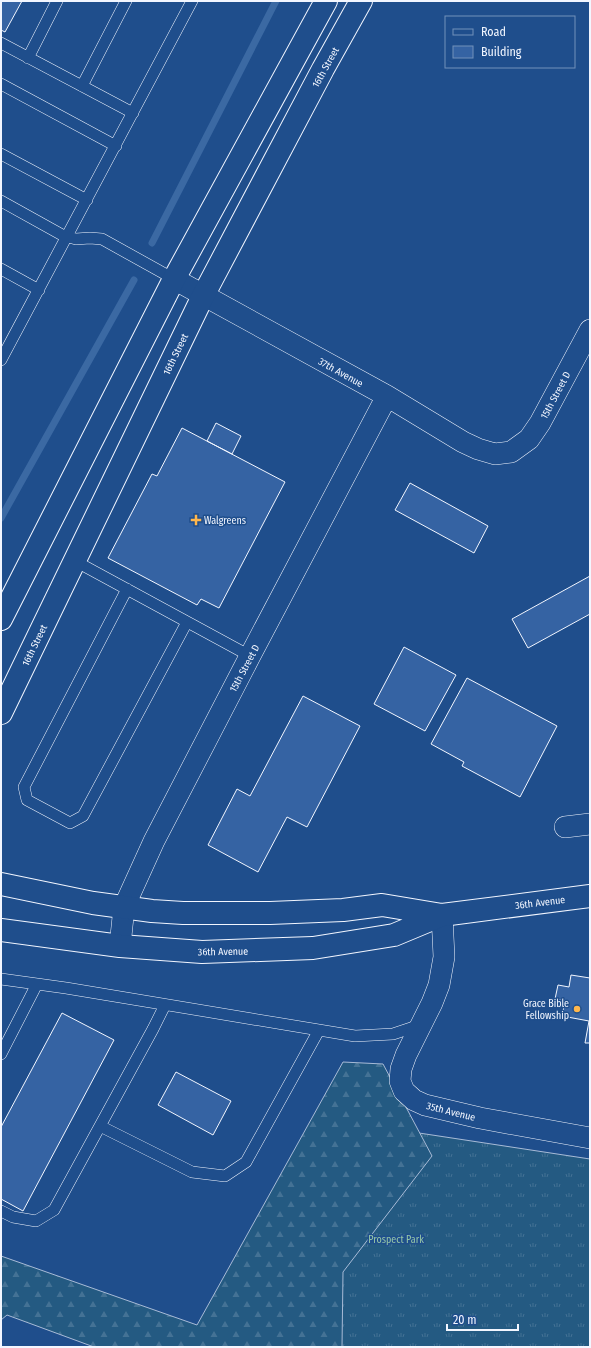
<svg xmlns="http://www.w3.org/2000/svg" width="591" height="1348" font-family="'Fira Sans Condensed',sans-serif">
	<style>
		.grass { fill: url(#grass-tufts); stroke: #a8bbd7 }
		.forest { fill: url(#forest-firs); stroke: #a8bbd7 }
		.lines { fill: none; stroke-linecap: round; stroke-linejoin: round }
		.stream { stroke: #3b69a3; stroke-width: 7 }
		.building { fill: #3563a3; stroke: #f2f6ff }
		.service-casing { stroke: #f2f6ff; stroke-width: 12 }
		.minor-casing { stroke: #f2f6ff; stroke-width: 22 }
		.tertiary-casing { stroke: #f2f6ff; stroke-width: 24 }
		.secondary-casing { stroke: #f2f6ff; stroke-width: 24 }
		.service { stroke: #1f4e8c; stroke-width: 11 }
		.minor { stroke: #1f4e8c; stroke-width: 21 }
		.tertiary { stroke: #1f4e8c; stroke-width: 22 }
		.secondary { stroke: #1f4e8c; stroke-width: 22 }
		.poi-dot { fill: #ffb74d; stroke: #1f4e8c; stroke-width: 1.5 }
		.labels { text-anchor: middle; stroke-width: 3; stroke-linejoin: round; paint-order: stroke }
		.street-label { font-size: 10px; fill: #f2f6ff; stroke: #1f4e8c }
		.poi-label { font-size: 10px; fill: #f2f6ff; stroke: #1f4e8c; text-anchor: start }
		.park-label { font-size: 10px; fill: #97c8a6; stroke: #1f4e8c }
	</style>
	<defs>
		<pattern id="grass-tufts" width="24" height="20" patternUnits="userSpaceOnUse"><rect width="24" height="20" fill="#245a82"/><path d="M3 7l-1-3M5 7V3M7 7l1-3M15 17l-1-3M17 17v-4M19 17l1-3" fill="none" stroke="#447295"/></pattern>
		<pattern id="forest-firs" width="22" height="20" patternUnits="userSpaceOnUse"><rect width="22" height="20" fill="#245a82"/><path d="M5 1l3.5 6h-7zM16 11l3.5 6h-7z" fill="#447295"/></pattern>
	</defs>
	<rect width="100%" height="100%" fill="#1f4e8c"/>
	<path class="grass" d="M 340,1121 L 590,1159 L 590,1347 L 213,1347 Z"/>
	<path class="forest" d="M 343,1062 L 383,1064 L 432,1156 L 343,1272 L 342,1347 L 94,1347 L 7,1315 L 1,1320 L 1,1256 L 197,1325 Z"/>
	<g class="lines">
		<path class="stream" d="M 152,243 L 276,1
			M 1,518 L 134,280"/>
	</g>
	<path class="building" d="M 1,1 L 22,1 L 5,32 L 1,30 Z
		M 216,423 L 241,436 L 232,454 L 207,441 Z
		M 182,428 L 285,482 L 219,608 L 201,599 L 197,605 L 108,558 L 152,474 L 157,476 Z
		M 410,483 L 488,526 L 474,553 L 395,510 Z
		M 590,576 L 590,614 L 528,648 L 512,619 Z
		M 404,647 L 456,675 L 425,731 L 374,704 Z
		M 467,678 L 557,726 L 520,797 L 462,766 L 464,762 L 431,744 Z
		M 303,696 L 360,726 L 307,827 L 287,817 L 258,872 L 208,845 L 237,789 L 250,796 Z
		M 571,975 L 590,978 L 590,1043 L 585,1043 L 589,1021 L 562,1016 L 565,1001 L 555,999 L 558,985 L 569,987 Z
		M 62,1013 L 114,1040 L 23,1211 L 1,1199 L 1,1127 Z
		M 176,1072 L 231,1101 L 213,1135 L 158,1105 Z"/>
	<g class="lines">
		<g class="service-casing">
			<path id="service" d="M 1,43 L 133,113
				M 28,58 L 57,1
				M 1,84 L 116,146
				M 82,86 L 126,1
				M 1,154 L 87,200
				M 1,201 L 64,236 L 76,239 L 90,238 L 102,239 L 174,279
				M 1,269 L 39,290
				M 1,360 L 192,1
				M 75,561 L 250,656
				M 127,589 L 24,787 L 27,800 L 70,823 L 83,816 L 187,622
				M 1,979 L 66,988 L 355,1036 L 393,1034 L 420,1025
				M 1,1054 L 37,984
				M 100,1126 L 192,1172 L 225,1176 L 246,1162 L 319,1030
				M 1,1211 L 13,1217 L 36,1221 L 54,1210 L 153,1029 L 165,1005"/>
		</g>
		<g class="minor-casing">
			<path id="minor" d="M 174,279 L 387,396 L 463,442 L 478,449 L 495,454 L 511,452 L 529,439 L 540,423 L 590,330
				M 565,827 L 590,824
				M 442,915 L 444,957 L 439,985 L 432,1003 L 406,1055 L 401,1069 L 400,1081 L 404,1091 L 414,1100 L 425,1105 L 480,1118 L 590,1138
				M 120,946 L 124,907 L 154,841 L 250,656 L 387,396"/>
		</g>
		<g class="tertiary-casing">
			<path id="tertiary" d="M 1,884 L 93,903 L 152,911 L 183,913 L 270,913 L 343,910 L 382,905 L 442,915
				M 1,930 L 120,946 L 202,952 L 313,948 L 394,935 L 442,915 L 590,896"/>
		</g>
		<g class="secondary-casing">
			<path id="secondary" d="M 1,619 L 174,279 L 326,1
				M 1,713 L 203,296 L 323,69 L 361,1"/>
		</g>
		<use href="#service" class="service"/>
		<use href="#minor" class="minor"/>
		<use href="#tertiary" class="tertiary"/>
		<use href="#secondary" class="secondary"/>
	</g>
	<g class="poi-dot">
		<path d="M194 514h4v4h4v4h-4v4h-4v-4h-4v-4h4z"/>
		<circle cx="577" cy="1009" r="4"/>
	</g>
	<g class="labels">
		<g class="street-label">
			<text transform="translate(325 67) rotate(-61)" y="4">16th Street</text>
			<text transform="translate(175 354) rotate(-64)" y="4">16th Street</text>
			<text transform="translate(341 372) rotate(29)" y="4">37th Avenue</text>
			<text transform="translate(555 395) rotate(-62)" y="4">15th Street D</text>
			<text transform="translate(34 645) rotate(-64)" y="4">16th Street</text>
			<text transform="translate(244 668) rotate(-62)" y="4">15th Street D</text>
			<text transform="translate(540 902) rotate(-7)" y="4">36th Avenue</text>
			<text transform="translate(223 951) rotate(-1)" y="4">36th Avenue</text>
			<text transform="translate(451 1111) rotate(14)" y="4">35th Avenue</text>
		</g>
		<g class="poi-label">
			<text x="204" y="524">Walgreens</text>
			<text x="569" y="1007" text-anchor="end">Grace Bible<tspan x="569" dy="12">Fellowship</tspan></text>
		</g>
		<g class="park-label">
			<text x="396" y="1243">Prospect Park</text>
		</g>
	</g>
	<rect width="591" height="1348" fill="none" stroke="#f2f6ff" stroke-width="4"/>
	<rect x="445" y="16" width="130" height="52" fill="#1f4e8c" stroke="#7391ba"/>
	<rect x="453" y="29" width="20" height="6" fill="#1f4e8c" stroke="#7391ba"/>
	<text x="481" y="36" font-size="12" fill="#f2f6ff">Road</text>
	<rect x="453" y="46" width="20" height="12" fill="#3563a3" stroke="#7391ba"/>
	<text x="481" y="56" font-size="12" fill="#f2f6ff">Building</text>
	<path d="M447 1324v6h71v-6" fill="none" stroke="#f2f6ff" stroke-width="2"/>
	<text x="453" y="1324" font-size="12" fill="#f2f6ff" stroke="#1f4e8c" stroke-width="3" paint-order="stroke">20 m</text>
</svg>
